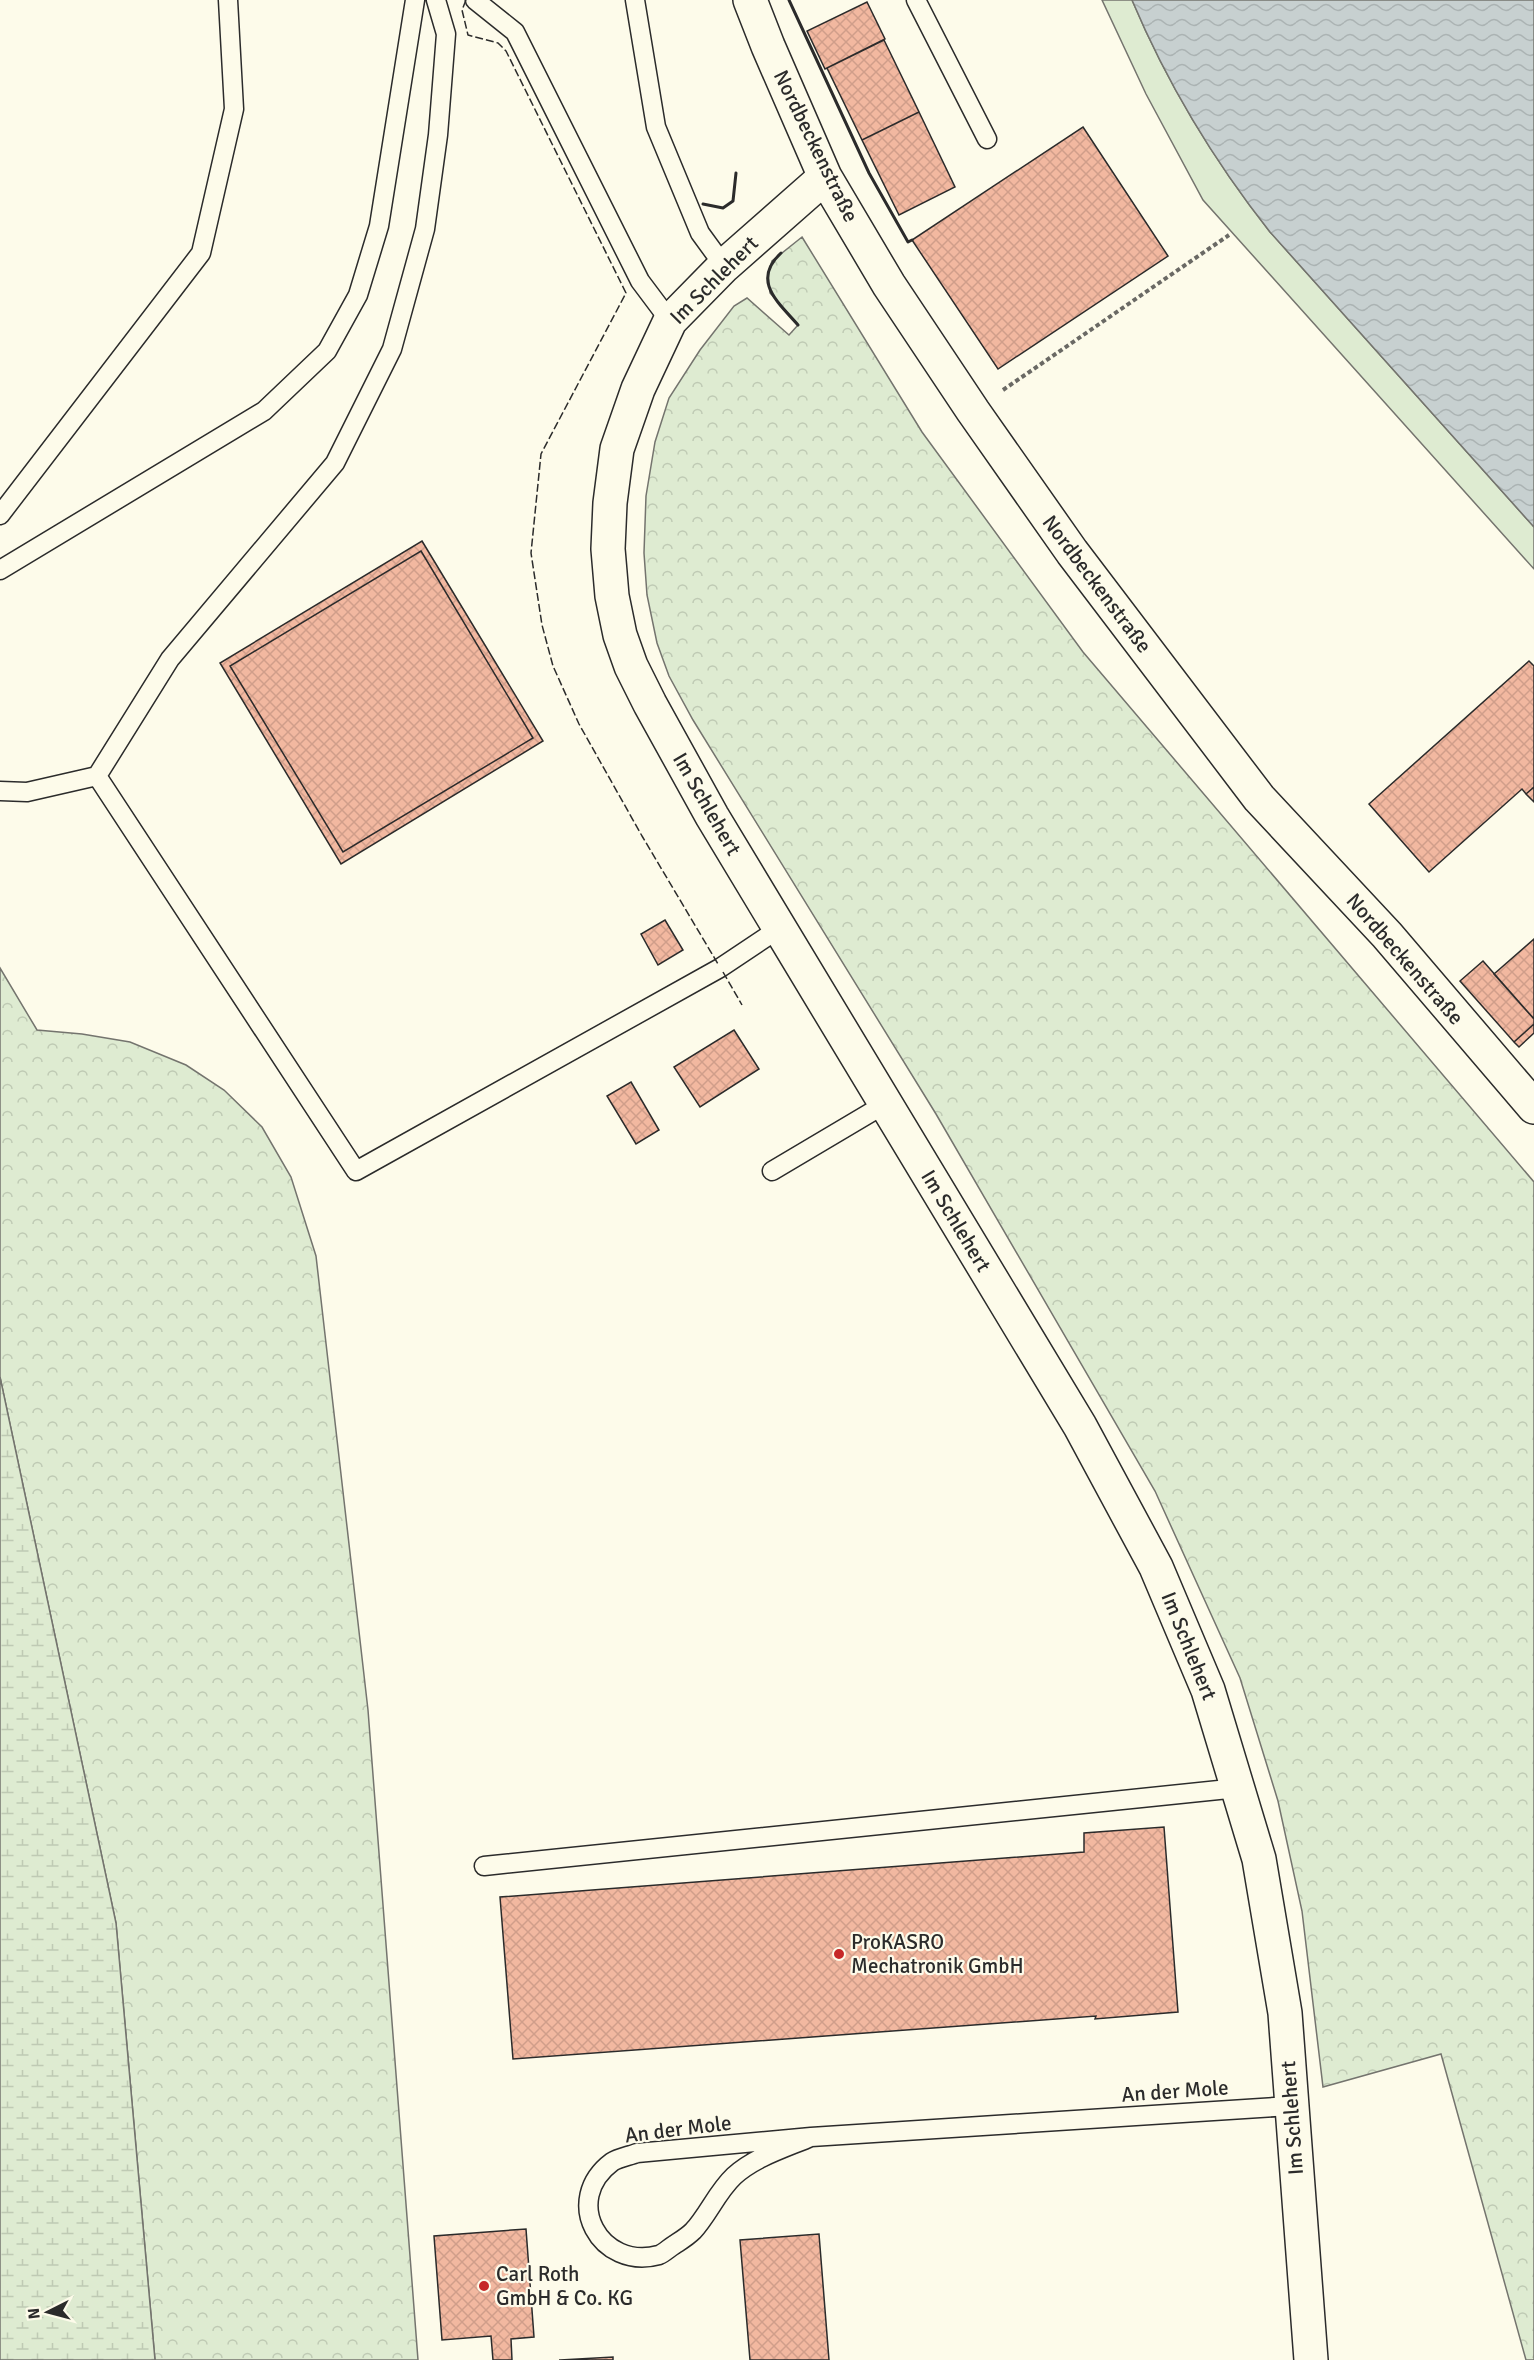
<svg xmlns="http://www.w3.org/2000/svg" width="1534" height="2360" font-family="Signika,sans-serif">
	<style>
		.green { fill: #deebd1; stroke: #74746e; stroke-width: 1.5 }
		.forest { fill: url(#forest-crowns); stroke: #74746e; stroke-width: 1.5 }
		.wetland { fill: url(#wetland-marsh); stroke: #74746e; stroke-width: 1.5 }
		.water { fill: url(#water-waves); stroke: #74746e; stroke-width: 1.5 }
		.building { fill: url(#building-cross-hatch); stroke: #2b2b2b; stroke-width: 1.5 }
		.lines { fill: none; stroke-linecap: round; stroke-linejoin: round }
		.lane-casing { stroke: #2b2b2b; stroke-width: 21 }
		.street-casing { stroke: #2b2b2b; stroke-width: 36 }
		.path { stroke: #6a6964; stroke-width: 4; stroke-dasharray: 4.5 3; stroke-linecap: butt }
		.lane { stroke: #fdfbea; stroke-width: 18 }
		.street { stroke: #fdfbea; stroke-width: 33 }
		.fence { stroke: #2b2b2b; stroke-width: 1.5; stroke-dasharray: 8 3; stroke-linecap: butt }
		.wall { stroke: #2b2b2b; stroke-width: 3 }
		.poi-dot { fill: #c62828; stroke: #fdfbea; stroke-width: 2 }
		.labels { text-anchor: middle; stroke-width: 4.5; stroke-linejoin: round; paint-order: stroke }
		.street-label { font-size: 21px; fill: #2b2b2b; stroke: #fdfbea }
		.poi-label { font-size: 21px; fill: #2b2b2b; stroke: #fdfbea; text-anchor: start }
	</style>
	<defs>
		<pattern id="forest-crowns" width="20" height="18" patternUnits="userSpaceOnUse" patternTransform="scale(1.5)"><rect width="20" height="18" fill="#deebd1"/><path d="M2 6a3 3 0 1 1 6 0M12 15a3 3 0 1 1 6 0" fill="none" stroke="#bfcab4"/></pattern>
		<pattern id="wetland-marsh" width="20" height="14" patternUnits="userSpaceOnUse" patternTransform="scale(1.5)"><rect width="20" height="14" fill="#deebd1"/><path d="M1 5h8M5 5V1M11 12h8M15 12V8" fill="none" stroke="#bfcab4"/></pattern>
		<pattern id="water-waves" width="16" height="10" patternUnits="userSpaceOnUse" patternTransform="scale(1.5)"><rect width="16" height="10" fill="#c7d0d0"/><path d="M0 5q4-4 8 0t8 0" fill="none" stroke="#abb3b3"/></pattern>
		<pattern id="building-cross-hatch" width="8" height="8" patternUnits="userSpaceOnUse" patternTransform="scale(1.5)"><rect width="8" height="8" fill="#f2b8a0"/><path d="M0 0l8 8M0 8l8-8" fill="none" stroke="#d09e8a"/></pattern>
	</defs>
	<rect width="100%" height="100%" fill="#fdfbea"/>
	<path class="green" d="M 1102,0 L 1132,0 C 1167,83 1214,161 1270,232 L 1534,527 L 1534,569 L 1203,200 L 1146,94 Z"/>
	<path class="forest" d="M 802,237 L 922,432 L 1083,652 L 1534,1182 L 1534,2360 L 1526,2360 L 1441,2054 L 1323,2087 L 1302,1911 L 1278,1801 L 1240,1678 L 1155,1491 L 936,1114 L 693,720 L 669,676 L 657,643 L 647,595 L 644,553 L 646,496 L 655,442 L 669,398 L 700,350 L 734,306 L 747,298 L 789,335 L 798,325 L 770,293 L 768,273 L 772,261 Z
		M 0,968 L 37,1030 L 82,1034 L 130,1042 L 186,1065 L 224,1090 L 262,1127 L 291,1177 L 316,1256 L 368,1710 L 418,2360 L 155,2360 L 116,1923 L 0,1377 Z"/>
	<path class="wetland" d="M 0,1377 L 116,1923 L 155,2360 L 0,2360 Z"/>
	<path class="water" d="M 1132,0 L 1534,0 L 1534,527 L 1270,232 C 1214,161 1167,83 1132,0 Z"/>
	<path class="building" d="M 867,2 L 885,39 L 825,69 L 807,31 Z
		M 884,40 L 919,112 L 862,140 L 827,68 Z
		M 919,112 L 955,187 L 899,215 L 862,140 Z
		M 1083,127 L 1168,256 L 998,369 L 912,240 Z
		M 422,541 L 543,741 L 341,864 L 220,663 Z
		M 421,551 L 533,738 L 343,852 L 230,666 Z
		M 1529,661 L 1534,666 L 1534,787 L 1526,794 L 1522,789 L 1429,872 L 1369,804 Z
		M 1534,787 L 1534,802 L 1526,794 Z
		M 665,920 L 683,950 L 658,965 L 641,934 Z
		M 1534,939 L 1534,1019 L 1494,974 Z
		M 1483,961 L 1534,1019 L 1534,1024 L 1514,1042 L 1460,981 Z
		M 1534,1024 L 1534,1033 L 1519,1047 L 1514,1042 Z
		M 734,1030 L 759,1069 L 700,1107 L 674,1067 Z
		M 631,1082 L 659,1130 L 636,1144 L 607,1096 Z
		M 1164,1827 L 1178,2012 L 1095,2019 L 1096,2016 L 513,2059 L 500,1897 L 1084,1852 L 1084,1833 Z
		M 526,2229 L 534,2337 L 511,2339 L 512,2360 L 493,2360 L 491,2336 L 442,2340 L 434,2236 Z
		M 819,2234 L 829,2360 L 750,2360 L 740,2240 Z
		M 613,2357 L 613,2360 L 559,2360 L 560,2360 Z"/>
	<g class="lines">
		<g class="lane-casing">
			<path id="lane" d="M 475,0 L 515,32 L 640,281 L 670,321
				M 635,0 L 656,127 L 700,233 L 724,266
				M 916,0 L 987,139
				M 0,515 L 201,253 L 234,109 L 228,0
				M 0,570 L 264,411 L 327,351 L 358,295 L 379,226 L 415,0
				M 97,776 L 356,1171 L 720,968 L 780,928
				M 0,791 L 27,792 L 97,776 L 170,659 L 335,463 L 392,349 L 425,229 L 438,135 L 446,34 L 436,0
				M 772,1171 L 885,1104
				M 484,1866 L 1238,1788
				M 811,2137 C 785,2148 755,2157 734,2176 C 717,2192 708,2215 693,2231 C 687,2237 680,2241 674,2245 C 669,2248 664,2253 659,2255 C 600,2271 561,2200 612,2162 C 618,2158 629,2156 637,2153 L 811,2137 L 1291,2106"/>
		</g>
		<g class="street-casing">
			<path id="street" d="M 750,0 L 768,46 L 825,177 L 889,285 L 973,411 L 1072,552 L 1259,798 L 1387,935 L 1534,1107
				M 825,177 L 724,266 L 670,321 L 638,389 L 617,449 L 610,503 L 608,549 L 612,596 L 620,635 L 631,666 L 650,704 L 712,816 L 1080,1426 L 1156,1567 L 1208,1690 L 1259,1859 L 1285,2013 L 1311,2360"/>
		</g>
		<path class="path" d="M 1003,390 L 1229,235"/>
		<use href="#lane" class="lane"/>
		<use href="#street" class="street"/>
		<path class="fence" d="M 466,0 L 462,10 L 468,35 L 498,43 L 506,51 L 626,293 L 541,454 L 531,553 L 542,625 L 553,666 L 579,724 L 642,836 L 718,964
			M 723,972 L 742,1005"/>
		<path class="wall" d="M 789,0 L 869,173 L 908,242 L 912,240
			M 703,204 L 723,208 L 733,201 L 736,173
			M 781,253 C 751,281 778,302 798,325"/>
	</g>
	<g class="poi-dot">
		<circle cx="839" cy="1954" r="6"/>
		<circle cx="484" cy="2286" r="6"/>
	</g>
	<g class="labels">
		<g class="street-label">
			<text transform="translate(816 146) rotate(64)" y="7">Nordbeckenstraße</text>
			<text transform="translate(714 280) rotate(-45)" y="7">Im Schlehert</text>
			<text transform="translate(1097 584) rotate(53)" y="7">Nordbeckenstraße</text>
			<text transform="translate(707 804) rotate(60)" y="7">Im Schlehert</text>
			<text transform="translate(1405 959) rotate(49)" y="7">Nordbeckenstraße</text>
			<text transform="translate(956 1221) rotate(59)" y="7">Im Schlehert</text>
			<text transform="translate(1189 1646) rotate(68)" y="7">Im Schlehert</text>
			<text transform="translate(1175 2091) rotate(-4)" y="7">An der Mole</text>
			<text transform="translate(1292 2118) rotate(-94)" y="7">Im Schlehert</text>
			<text transform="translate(678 2129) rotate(-7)" y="7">An der Mole</text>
		</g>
		<g class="poi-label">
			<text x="851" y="1949">ProKASRO<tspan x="851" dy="24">Mechatronik GmbH</tspan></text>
			<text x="496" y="2281">Carl Roth<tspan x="496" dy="24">GmbH &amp; Co. KG</tspan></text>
		</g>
	</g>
	<g transform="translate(48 2312) rotate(264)" stroke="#fdfbea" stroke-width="4.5" paint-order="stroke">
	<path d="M0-4.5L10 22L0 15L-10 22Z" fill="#2b2b2b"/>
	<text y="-9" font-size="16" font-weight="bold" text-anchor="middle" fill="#2b2b2b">N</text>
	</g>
</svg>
